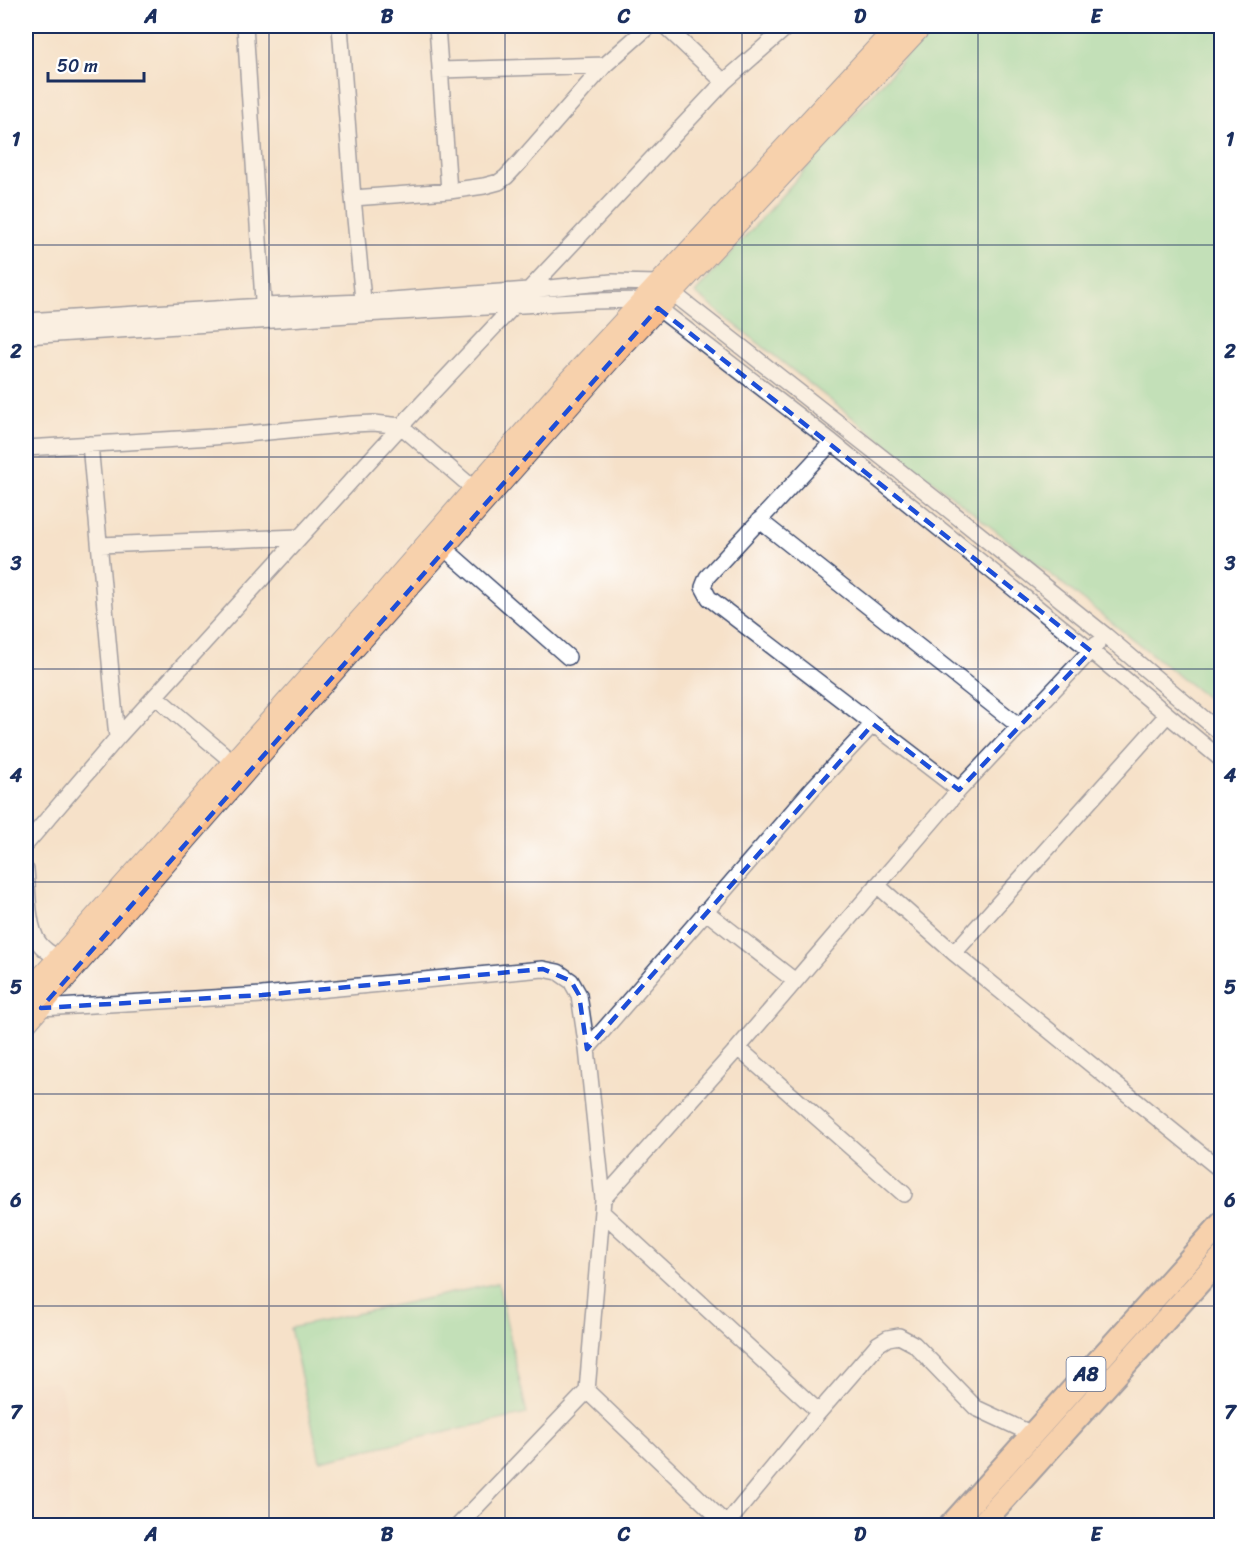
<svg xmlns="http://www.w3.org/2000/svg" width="1247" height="1551" font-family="Sriracha,sans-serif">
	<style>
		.built { fill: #f3d4bf }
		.grass { fill: #85dea4; stroke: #508681; stroke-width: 1.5 }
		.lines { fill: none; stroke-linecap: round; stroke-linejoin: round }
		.minor-casing { stroke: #3c4a6e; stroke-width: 18 }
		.major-casing { stroke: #3c4a6e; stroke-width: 22 }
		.highway-casing { stroke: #3c4a6e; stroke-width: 26 }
		.minor { stroke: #fff; stroke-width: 15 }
		.major { stroke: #f9bc8a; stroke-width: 20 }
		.highway { stroke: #f9bc8a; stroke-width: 22 }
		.marked { fill: none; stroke: #1d4ed8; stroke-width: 4.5; stroke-dasharray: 12 8; stroke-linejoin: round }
		.grid { fill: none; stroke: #1b2f5e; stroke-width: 1.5; stroke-opacity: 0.55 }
		.labels { text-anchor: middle; stroke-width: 4.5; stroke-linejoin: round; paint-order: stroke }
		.shield { fill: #fff; stroke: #5f6d8e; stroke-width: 1.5 }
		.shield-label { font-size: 20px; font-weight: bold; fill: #1b2f5e }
		.neatline { fill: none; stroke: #1b2f5e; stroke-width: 2 }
		.grid-label { font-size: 20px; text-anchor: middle; font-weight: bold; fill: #1b2f5e }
	</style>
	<rect width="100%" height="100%" fill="#fff"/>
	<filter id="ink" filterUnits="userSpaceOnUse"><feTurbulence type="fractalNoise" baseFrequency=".0167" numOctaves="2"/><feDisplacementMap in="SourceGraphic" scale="12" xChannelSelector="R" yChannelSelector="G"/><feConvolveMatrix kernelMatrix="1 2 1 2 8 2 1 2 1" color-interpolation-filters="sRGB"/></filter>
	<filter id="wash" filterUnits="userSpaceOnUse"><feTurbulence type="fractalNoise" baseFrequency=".008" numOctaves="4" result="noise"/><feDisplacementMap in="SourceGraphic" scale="24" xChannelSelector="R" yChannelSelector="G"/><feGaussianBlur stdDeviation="1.35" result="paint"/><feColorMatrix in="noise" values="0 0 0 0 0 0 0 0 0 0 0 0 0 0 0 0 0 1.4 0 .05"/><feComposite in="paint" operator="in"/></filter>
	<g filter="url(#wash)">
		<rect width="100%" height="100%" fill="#f6e1c9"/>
		<path class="built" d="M 26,1382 L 55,1382 L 62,1390 L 65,1408 L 69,1489 L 69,1520 L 61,1525 L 26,1525 Z"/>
		<path class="grass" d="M 933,26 L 1221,26 L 1221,709 L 695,293 Z
			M 498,1283 L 527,1414 L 320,1460 L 290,1328 Z"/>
	</g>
	<g filter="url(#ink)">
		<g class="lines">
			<g class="minor-casing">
				<path id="minor" d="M 245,26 L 264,316
					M 340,26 L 353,198 L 364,310
					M 437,26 L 449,191
					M 665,26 L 724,82
					M 440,70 L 605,65
					M 353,198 L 449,191 L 484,186 L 499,182 L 506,177 L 520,162 L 605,65 L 649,26
					M 26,321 L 263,306 L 363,302 L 528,290 L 612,282 L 660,283 L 944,506 L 1105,635 L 1222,734
					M 26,336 L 364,314 L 592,301 L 644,300 L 658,308 L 832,442 L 1091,651 L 1222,760
					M 832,442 L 707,577 L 703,587 L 709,598 L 959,790
					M 90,444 L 117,738
					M 26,448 L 213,437 L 353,424 L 374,423 L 401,426 L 474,489
					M 759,520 L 1019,726
					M 100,545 L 300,537
					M 444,548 L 568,657
					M 155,696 L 233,762
					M 26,844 L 117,738 L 401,426 L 724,82 L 788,26
					M 26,870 C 28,890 27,927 39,943 C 43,949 51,954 58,958
					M 877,885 L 954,953 L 1222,1171
					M 705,911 L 795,981
					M 954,953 L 1167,715
					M 41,1008 L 262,995 L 543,969 L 558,972 L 571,981 L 579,995 L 587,1049 L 603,1199
					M 738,1048 L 904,1194
					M 587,1049 L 813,788 L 873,724
					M 603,1213 L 819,1412
					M 587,1391 L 728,1526
					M 458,1526 L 587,1391 L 603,1199 L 738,1048 L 959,790 L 1097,644
					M 725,1526 L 819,1412 L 878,1344 L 888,1338 L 899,1336 L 914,1344 L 976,1408 L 1032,1434"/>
			</g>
			<g class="major-casing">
				<path id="major" d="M 26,994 L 386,590 L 566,383 L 897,26
					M 26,1024 L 271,743 L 622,347 L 922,26"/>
			</g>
			<g class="highway-casing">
				<path id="highway" d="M 950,1526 L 1222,1223
					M 980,1526 L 1222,1257"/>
			</g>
			<use href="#minor" class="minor"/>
			<use href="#major" class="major"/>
			<use href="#highway" class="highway"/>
		</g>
	</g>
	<path d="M0 0H1247V1551H0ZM 658,308 L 1091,651 L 959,790 L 873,724 L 587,1049 L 579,995 L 571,981 L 543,969 L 262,995 L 41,1008 Z" fill="#f6e1c9" fill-opacity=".55" fill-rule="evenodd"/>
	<path class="marked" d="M 658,308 L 1091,651 L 959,790 L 873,724 L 587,1049 L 579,995 L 571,981 L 543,969 L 262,995 L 41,1008 Z"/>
	<path class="grid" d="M 269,26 L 269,1526M 505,26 L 505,1526M 742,26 L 742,1526M 978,26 L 978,1526M 26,245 L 1222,245M 26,457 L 1222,457M 26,669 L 1222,669M 26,882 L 1222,882M 26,1094 L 1222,1094M 26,1306 L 1222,1306"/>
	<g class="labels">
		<rect class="shield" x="1066.5" y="1357" width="39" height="34" rx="4.5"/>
		<g class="shield-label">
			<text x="1086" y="1381">A8</text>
		</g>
	</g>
	<rect width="1247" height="1551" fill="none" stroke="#fff" stroke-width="66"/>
	<path d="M48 72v9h96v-9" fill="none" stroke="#1b2f5e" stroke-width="3"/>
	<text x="57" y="72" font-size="18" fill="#1b2f5e" stroke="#ffffff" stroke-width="4.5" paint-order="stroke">50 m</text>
	<rect x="33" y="33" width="1181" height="1485" class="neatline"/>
	<g class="grid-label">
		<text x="151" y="23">A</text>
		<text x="387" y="23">B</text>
		<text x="624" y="23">C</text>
		<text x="860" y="23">D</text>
		<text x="1096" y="23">E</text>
		<text x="16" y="146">1</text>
		<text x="1230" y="146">1</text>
		<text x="16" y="358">2</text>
		<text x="1230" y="358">2</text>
		<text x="16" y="570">3</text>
		<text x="1230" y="570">3</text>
		<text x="16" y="782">4</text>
		<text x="1230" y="782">4</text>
		<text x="16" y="994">5</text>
		<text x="1230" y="994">5</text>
		<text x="16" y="1207">6</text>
		<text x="1230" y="1207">6</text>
		<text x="16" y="1419">7</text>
		<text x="1230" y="1419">7</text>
		<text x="151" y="1541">A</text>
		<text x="387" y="1541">B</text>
		<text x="624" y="1541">C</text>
		<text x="860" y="1541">D</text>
		<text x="1096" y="1541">E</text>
	</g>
</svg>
